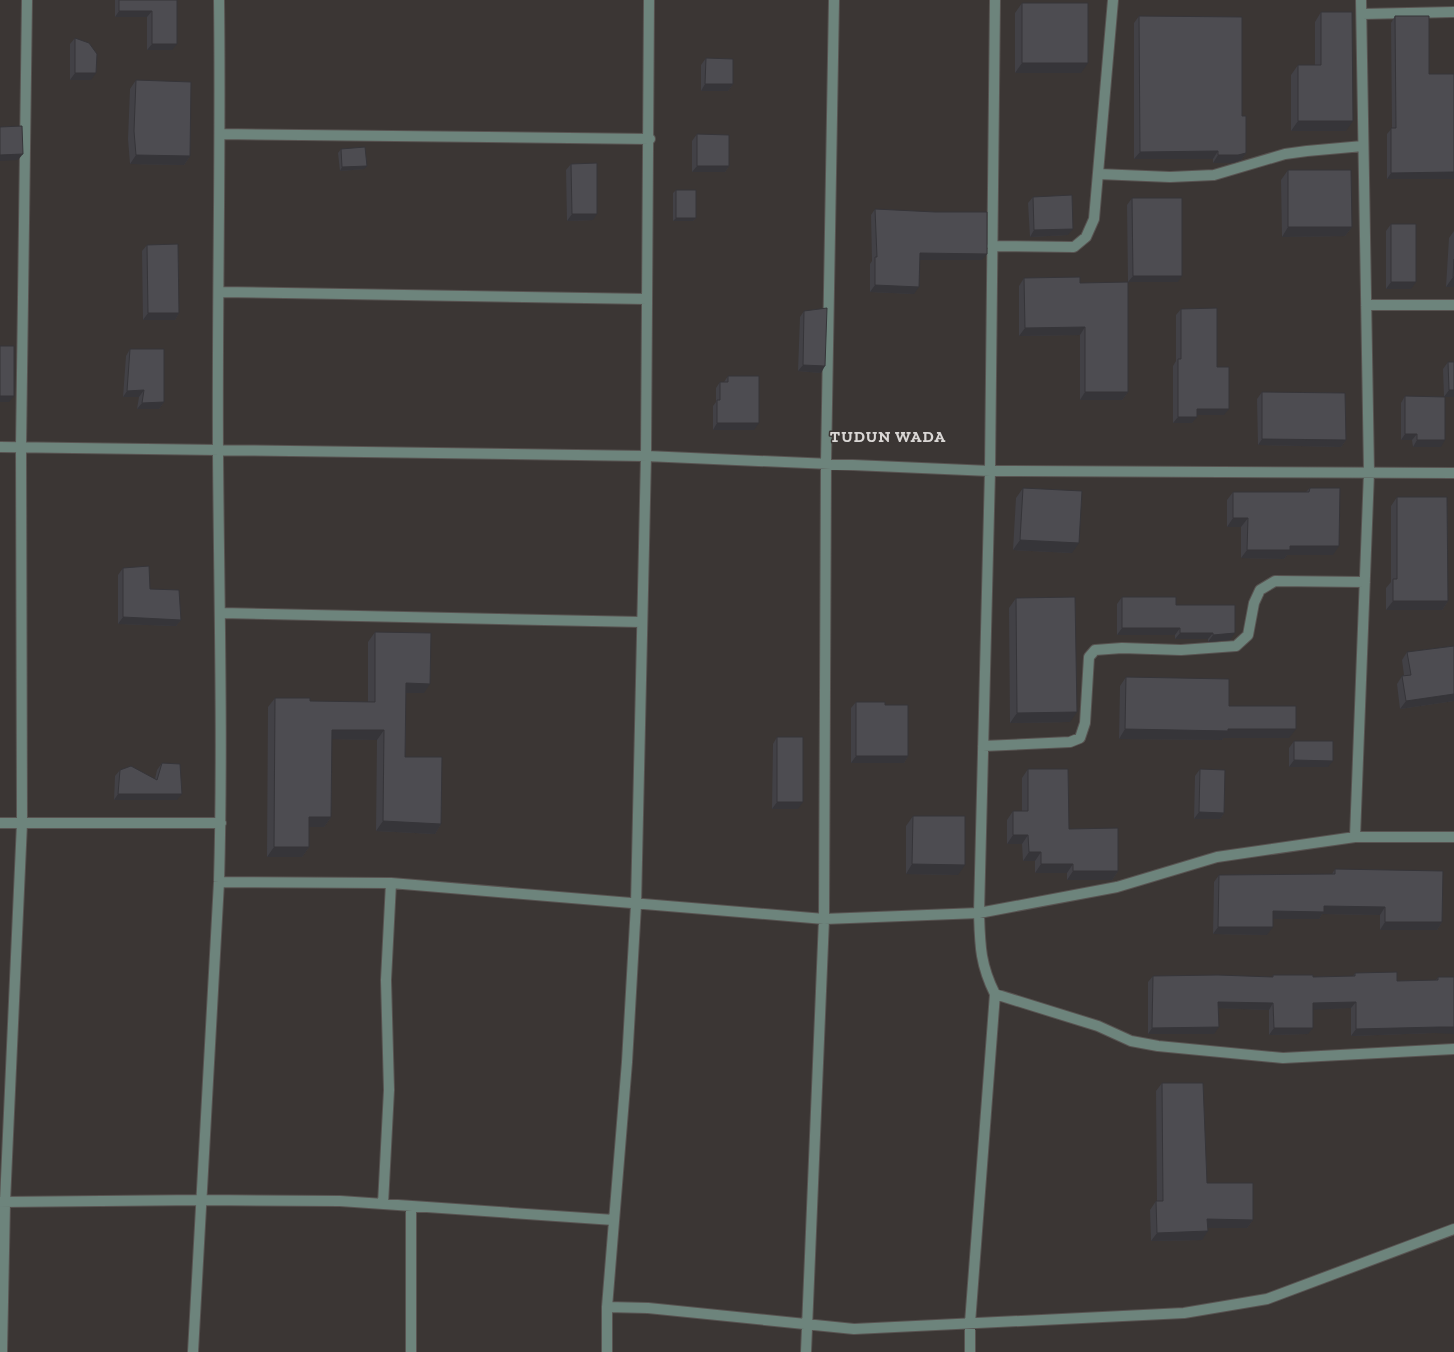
<svg xmlns="http://www.w3.org/2000/svg" width="1454" height="1352" font-family="'Zilla Slab',serif">
	<style>
		.lines { fill: none; stroke-linecap: round; stroke-linejoin: round }
		.minor-casing { stroke: #585351; stroke-width: 12 }
		.minor { stroke: #6d847c; stroke-width: 10 }
		.wall { fill: #424146 }
		.shaded-wall { fill: #363539 }
		.building { fill: #4d4c51; stroke: #363539 }
		.labels { text-anchor: middle; stroke-width: 3; stroke-linejoin: round; paint-order: stroke }
		.district-label { font-size: 16px; font-weight: bold; letter-spacing: 1px; fill: #dad7d5; stroke: #3b3634 }
	</style>
	<rect width="100%" height="100%" fill="#3b3634"/>
	<g class="lines">
		<g class="minor-casing">
			<path id="minor" d="M 1362,14 L 1454,12
				M 220,134 L 650,139
				M 1098,174 L 1170,177 L 1214,175 L 1285,154 L 1307,151 L 1363,146
				M 992,246 L 1074,247 L 1086,237 L 1094,219 L 1113,0
				M 219,292 L 647,299
				M 1366,305 L 1454,305
				M 0,447 L 646,456 L 990,471 L 1454,473
				M 221,613 L 641,622
				M 983,746 L 1070,742 L 1080,738 L 1085,723 L 1089,657 L 1095,650 L 1122,648 L 1181,650 L 1236,646 L 1248,635 L 1254,603 L 1260,590 L 1275,581 L 1365,582
				M 0,823 L 221,823
				M 1355,837 L 1369,472 L 1361,0
				M 219,882 L 391,883 L 824,919 L 979,913 L 1117,887 L 1217,857 L 1355,837 L 1454,837
				M 995,994 L 1098,1026 L 1131,1041 L 1158,1046 L 1283,1058 L 1454,1049
				M 0,1202 L 202,1200 L 340,1201 L 614,1220
				M 383,1204 L 389,1090 L 386,980 L 391,883
				M 411,1207 L 411,1352
				M 607,1307 L 648,1308 L 854,1329 L 1184,1313 L 1267,1299 L 1454,1229
				M 2,1352 L 5,1202 L 22,823 L 21,447 L 27,0
				M 193,1352 L 219,882 C 223,739 219,595 218,452 C 217,301 221,151 219,0
				M 607,1352 L 607,1307 L 627,1062 L 636,905 L 646,456 L 649,0
				M 806,1352 L 824,919 L 826,463 L 834,0
				M 970,1352 L 970,1323 L 995,994 C 980,964 980,945 979,913 L 990,471 L 995,0"/>
		</g>
		<use href="#minor" class="minor"/>
	</g>
	<path class="wall" d="M 115,0 L 177,0 L 172,50 L 147,50 L 147,17 L 115,17 Z
		M 1022,3 L 1081,73 L 1015,73 L 1015,13 Z
		M 1321,12 L 1346,131 L 1291,131 L 1291,75 L 1298,65 L 1315,65 L 1315,22 Z
		M 1139,16 L 1242,116 L 1246,153 L 1241,160 L 1233,163 L 1213,163 L 1213,159 L 1134,159 L 1134,23 Z
		M 1395,16 L 1429,74 L 1454,74 L 1454,179 L 1387,179 L 1387,134 L 1392,128 L 1391,23 Z
		M 75,38 L 91,80 L 70,80 L 70,44 Z
		M 706,58 L 733,84 L 728,91 L 701,91 L 701,65 Z
		M 136,80 L 190,156 L 184,165 L 130,164 L 128,139 L 130,89 Z
		M 697,134 L 729,166 L 725,172 L 692,172 L 692,141 Z
		M 341,149 L 364,169 L 340,171 L 338,153 Z
		M 571,164 L 593,220 L 567,221 L 566,170 Z
		M 1288,170 L 1352,227 L 1345,236 L 1282,237 L 1281,180 Z
		M 676,190 L 696,218 L 693,221 L 673,221 L 673,193 Z
		M 1033,197 L 1068,235 L 1030,237 L 1028,203 Z
		M 1132,198 L 1178,282 L 1128,282 L 1127,205 Z
		M 875,209 L 982,260 L 920,260 L 914,294 L 870,292 L 870,264 L 872,261 L 871,215 Z
		M 1391,224 L 1411,289 L 1386,289 L 1386,231 Z
		M 1454,231 L 1454,287 L 1446,287 L 1449,238 Z
		M 147,245 L 179,313 L 175,320 L 143,320 L 142,251 Z
		M 1024,278 L 1080,283 L 1128,392 L 1122,400 L 1080,400 L 1080,335 L 1019,336 L 1019,286 Z
		M 1181,309 L 1217,367 L 1224,415 L 1197,415 L 1192,423 L 1173,423 L 1173,366 L 1176,361 L 1176,315 Z
		M 804,311 L 821,373 L 798,371 L 800,317 Z
		M 130,349 L 164,402 L 159,409 L 137,409 L 139,397 L 123,397 L 126,356 Z
		M 1448,362 L 1454,397 L 1444,397 L 1443,369 Z
		M 728,376 L 754,430 L 713,430 L 713,406 L 716,402 L 716,388 L 720,382 L 724,382 Z
		M 1262,392 L 1346,440 L 1341,447 L 1258,445 L 1257,399 Z
		M 1405,396 L 1441,447 L 1413,447 L 1412,440 L 1401,440 L 1401,403 Z
		M 1023,488 L 1072,553 L 1013,550 L 1016,498 Z
		M 1310,488 L 1333,555 L 1287,555 L 1284,559 L 1241,558 L 1241,527 L 1227,527 L 1227,500 L 1233,492 L 1306,492 Z
		M 1397,497 L 1448,601 L 1442,610 L 1386,610 L 1386,588 L 1391,582 L 1391,506 Z
		M 123,568 L 150,589 L 181,620 L 176,626 L 118,624 L 118,575 Z
		M 1122,597 L 1176,605 L 1230,640 L 1208,642 L 1208,639 L 1175,639 L 1175,635 L 1117,635 L 1117,604 Z
		M 1016,598 L 1070,722 L 1010,723 L 1009,608 Z
		M 375,632 L 424,693 L 406,693 L 405,757 L 441,824 L 435,834 L 376,831 L 377,740 L 331,739 L 331,817 L 324,827 L 309,827 L 309,847 L 302,857 L 267,857 L 268,707 L 275,698 L 310,701 L 368,702 L 368,642 Z
		M 1454,646 L 1454,701 L 1400,709 L 1397,684 L 1402,676 L 1404,675 L 1402,660 L 1407,652 Z
		M 1126,677 L 1229,706 L 1289,738 L 1223,738 L 1222,740 L 1119,739 L 1120,686 Z
		M 856,702 L 885,705 L 908,756 L 904,763 L 851,763 L 851,708 Z
		M 777,737 L 798,809 L 772,809 L 773,744 Z
		M 1294,741 L 1328,767 L 1289,767 L 1289,748 Z
		M 162,763 L 177,800 L 114,800 L 115,776 L 120,770 L 155,779 L 157,770 Z
		M 1028,769 L 1069,829 L 1118,871 L 1112,880 L 1067,880 L 1067,873 L 1035,873 L 1035,861 L 1023,861 L 1022,844 L 1007,844 L 1007,820 L 1013,811 L 1022,811 L 1022,778 Z
		M 1200,769 L 1224,813 L 1220,819 L 1194,819 L 1195,776 Z
		M 913,816 L 958,875 L 906,874 L 906,826 Z
		M 1335,869 L 1442,922 L 1437,930 L 1380,930 L 1380,915 L 1322,914 L 1319,919 L 1273,919 L 1267,935 L 1213,934 L 1214,882 L 1219,875 L 1332,874 Z
		M 1355,973 L 1397,981 L 1436,980 L 1438,977 L 1434,1033 L 1351,1036 L 1351,1008 L 1313,1009 L 1308,1034 L 1269,1035 L 1269,1010 L 1218,1008 L 1214,1034 L 1148,1034 L 1148,982 L 1153,976 L 1272,977 L 1273,975 L 1313,977 L 1353,976 Z
		M 1162,1083 L 1207,1183 L 1253,1220 L 1247,1228 L 1207,1228 L 1202,1240 L 1151,1241 L 1150,1210 L 1156,1201 L 1157,1201 L 1156,1091 Z"/>
	<path class="shaded-wall" d="M 119,11 L 152,11 L 147,17 L 115,17 Z
		M 152,44 L 177,44 L 172,50 L 147,50 Z
		M 1022,63 L 1088,63 L 1081,73 L 1015,73 Z
		M 75,73 L 96,73 L 91,80 L 70,80 Z
		M 705,84 L 733,84 L 728,91 L 701,91 Z
		M 1298,121 L 1353,121 L 1346,131 L 1291,131 Z
		M 1218,151 L 1213,159 L 1134,159 L 1140,152 Z
		M 1246,153 L 1241,160 L 1233,163 L 1213,163 L 1218,155 Z
		M 23,154 L 18,160 L 0,161 L 0,155 Z
		M 136,155 L 190,156 L 184,165 L 130,164 Z
		M 367,166 L 364,169 L 340,171 L 342,167 Z
		M 697,166 L 729,166 L 725,172 L 692,172 Z
		M 1454,172 L 1454,179 L 1387,179 L 1391,173 Z
		M 572,214 L 597,214 L 593,220 L 567,221 Z
		M 676,218 L 696,218 L 693,221 L 673,221 Z
		M 1288,227 L 1352,227 L 1345,236 L 1282,237 Z
		M 1073,229 L 1068,235 L 1030,237 L 1034,230 Z
		M 920,253 L 987,254 L 982,260 L 915,260 Z
		M 1133,276 L 1182,276 L 1178,282 L 1128,282 Z
		M 1453,277 L 1454,277 L 1454,287 L 1446,287 Z
		M 1391,282 L 1416,282 L 1411,289 L 1386,289 Z
		M 875,285 L 919,287 L 914,294 L 870,292 Z
		M 148,313 L 179,313 L 175,320 L 143,320 Z
		M 1085,327 L 1080,335 L 1019,336 L 1025,328 Z
		M 803,365 L 825,366 L 821,373 L 798,371 Z
		M 144,390 L 139,397 L 123,397 L 127,391 Z
		M 1449,390 L 1454,390 L 1454,397 L 1444,397 Z
		M 1085,392 L 1128,392 L 1122,400 L 1080,400 Z
		M 0,396 L 14,396 L 9,402 L 0,402 Z
		M 164,402 L 159,409 L 137,409 L 142,403 Z
		M 1197,409 L 1229,409 L 1224,415 L 1192,415 Z
		M 1178,417 L 1197,417 L 1192,423 L 1173,423 Z
		M 717,423 L 759,423 L 754,430 L 713,430 Z
		M 1405,434 L 1417,434 L 1412,440 L 1401,440 Z
		M 1262,439 L 1346,440 L 1341,447 L 1258,445 Z
		M 1417,440 L 1445,440 L 1441,447 L 1413,447 Z
		M 1233,518 L 1248,518 L 1241,527 L 1227,527 Z
		M 1020,540 L 1079,543 L 1072,553 L 1013,550 Z
		M 1290,546 L 1339,546 L 1333,555 L 1287,555 L 1284,559 L 1241,558 L 1247,550 Z
		M 1393,601 L 1448,601 L 1442,610 L 1386,610 Z
		M 123,617 L 181,620 L 176,626 L 118,624 Z
		M 1122,628 L 1180,628 L 1175,635 L 1117,635 Z
		M 1180,633 L 1213,633 L 1208,639 L 1175,639 Z
		M 1235,633 L 1230,640 L 1208,642 L 1213,635 Z
		M 406,683 L 430,684 L 424,693 L 399,693 Z
		M 1454,694 L 1454,701 L 1400,709 L 1406,701 Z
		M 1077,712 L 1070,722 L 1010,723 L 1017,713 Z
		M 1125,729 L 1296,729 L 1289,738 L 1223,738 L 1222,740 L 1119,739 Z
		M 332,730 L 384,730 L 377,740 L 325,739 Z
		M 856,756 L 908,756 L 904,763 L 851,763 Z
		M 1294,760 L 1333,761 L 1328,767 L 1289,767 Z
		M 118,794 L 182,794 L 177,800 L 114,800 Z
		M 777,802 L 803,802 L 798,809 L 772,809 Z
		M 1199,812 L 1224,813 L 1220,819 L 1194,819 Z
		M 309,817 L 331,817 L 324,827 L 302,827 Z
		M 383,821 L 441,824 L 435,834 L 376,831 Z
		M 1013,835 L 1028,835 L 1022,844 L 1007,844 Z
		M 274,847 L 309,847 L 302,857 L 267,857 Z
		M 1029,852 L 1041,852 L 1035,861 L 1023,861 Z
		M 912,864 L 965,865 L 958,875 L 906,874 Z
		M 1041,864 L 1073,864 L 1067,873 L 1035,873 Z
		M 1073,871 L 1118,871 L 1112,880 L 1067,880 Z
		M 1324,906 L 1385,907 L 1380,915 L 1322,914 L 1319,919 L 1268,919 L 1273,911 Z
		M 1385,922 L 1442,922 L 1437,930 L 1380,930 Z
		M 1218,927 L 1273,927 L 1267,935 L 1213,934 Z
		M 1218,1002 L 1273,1003 L 1269,1010 L 1214,1008 Z
		M 1356,1002 L 1351,1008 L 1308,1010 L 1313,1003 Z
		M 1219,1027 L 1214,1034 L 1148,1034 L 1152,1028 Z
		M 1439,1027 L 1454,1027 L 1454,1034 L 1434,1033 L 1351,1036 L 1356,1029 Z
		M 1274,1028 L 1313,1028 L 1308,1034 L 1269,1035 Z
		M 1207,1219 L 1253,1220 L 1247,1228 L 1201,1228 Z
		M 1208,1231 L 1202,1240 L 1151,1241 L 1157,1233 Z"/>
	<path class="building" d="M 119,0 L 177,0 L 177,44 L 152,44 L 152,11 L 119,11 Z
		M 1022,3 L 1088,3 L 1088,63 L 1022,63 Z
		M 1321,12 L 1352,12 L 1353,121 L 1298,121 L 1298,65 L 1321,65 Z
		M 1139,16 L 1242,17 L 1242,116 L 1246,116 L 1246,153 L 1238,155 L 1218,155 L 1218,151 L 1140,152 Z
		M 1395,16 L 1429,16 L 1429,74 L 1454,74 L 1454,172 L 1391,173 L 1391,128 L 1396,128 Z
		M 75,38 L 89,43 L 97,54 L 96,73 L 75,73 Z
		M 706,58 L 733,59 L 733,84 L 705,84 Z
		M 136,80 L 191,82 L 190,156 L 136,155 L 134,131 Z
		M 22,126 L 23,154 L 0,155 L 0,127 Z
		M 697,134 L 729,135 L 729,166 L 697,166 Z
		M 365,147 L 367,166 L 342,167 L 341,149 Z
		M 597,163 L 597,214 L 572,214 L 571,164 Z
		M 1288,170 L 1351,170 L 1352,227 L 1288,227 Z
		M 676,190 L 696,190 L 696,218 L 676,218 Z
		M 1072,195 L 1073,229 L 1034,230 L 1033,197 Z
		M 1132,198 L 1182,198 L 1182,276 L 1133,276 Z
		M 875,209 L 935,212 L 987,212 L 987,254 L 920,253 L 919,287 L 875,285 L 875,257 L 877,257 Z
		M 1391,224 L 1416,224 L 1416,282 L 1391,282 Z
		M 178,244 L 179,313 L 148,313 L 147,245 Z
		M 1454,259 L 1454,277 L 1453,277 Z
		M 1080,277 L 1080,283 L 1128,282 L 1128,392 L 1085,392 L 1085,327 L 1025,328 L 1024,278 Z
		M 827,308 L 825,366 L 803,365 L 804,311 Z
		M 1217,308 L 1217,367 L 1229,367 L 1229,409 L 1197,409 L 1197,417 L 1178,417 L 1178,359 L 1181,359 L 1181,309 Z
		M 0,346 L 14,346 L 14,396 L 0,396 Z
		M 130,349 L 164,349 L 164,402 L 142,403 L 144,390 L 127,391 Z
		M 1448,362 L 1454,362 L 1454,390 L 1449,390 Z
		M 728,376 L 759,376 L 759,423 L 717,423 L 717,400 L 720,400 L 720,382 L 728,382 Z
		M 1262,392 L 1345,393 L 1346,440 L 1262,439 Z
		M 1405,396 L 1445,397 L 1445,440 L 1417,440 L 1417,434 L 1405,434 Z
		M 1023,488 L 1082,491 L 1079,543 L 1020,540 Z
		M 1310,488 L 1340,488 L 1339,546 L 1290,546 L 1290,550 L 1247,550 L 1248,518 L 1233,518 L 1233,492 L 1309,492 Z
		M 1397,497 L 1447,497 L 1448,601 L 1393,601 L 1393,579 L 1397,579 Z
		M 149,566 L 150,589 L 179,590 L 181,620 L 123,617 L 123,568 Z
		M 1075,597 L 1077,712 L 1017,713 L 1016,598 Z
		M 1122,597 L 1176,597 L 1176,605 L 1235,605 L 1235,633 L 1213,635 L 1213,633 L 1180,633 L 1180,628 L 1122,628 Z
		M 375,632 L 431,633 L 430,684 L 406,683 L 405,757 L 442,757 L 441,824 L 383,821 L 384,730 L 332,730 L 331,817 L 309,817 L 309,847 L 274,847 L 275,698 L 310,698 L 310,701 L 375,702 Z
		M 1454,646 L 1454,694 L 1406,701 L 1402,676 L 1411,675 L 1407,652 Z
		M 1126,677 L 1229,679 L 1229,706 L 1296,706 L 1296,729 L 1228,729 L 1228,731 L 1125,729 Z
		M 856,702 L 885,702 L 885,705 L 908,705 L 908,756 L 856,756 Z
		M 777,737 L 803,737 L 803,802 L 777,802 Z
		M 1294,741 L 1333,741 L 1333,761 L 1294,760 Z
		M 162,763 L 180,764 L 182,794 L 118,794 L 120,770 L 131,766 L 157,780 Z
		M 1028,769 L 1068,769 L 1069,829 L 1118,828 L 1118,871 L 1073,871 L 1073,864 L 1041,864 L 1041,852 L 1029,852 L 1028,835 L 1013,835 L 1013,811 L 1028,811 Z
		M 1200,769 L 1225,770 L 1224,813 L 1199,812 Z
		M 913,816 L 965,816 L 965,865 L 912,864 Z
		M 1335,869 L 1443,871 L 1442,922 L 1385,922 L 1385,907 L 1324,906 L 1324,912 L 1273,911 L 1273,927 L 1218,927 L 1219,875 L 1335,874 Z
		M 1397,972 L 1397,981 L 1438,980 L 1438,977 L 1454,977 L 1454,1027 L 1439,1027 L 1356,1029 L 1356,1002 L 1313,1003 L 1313,1028 L 1274,1028 L 1273,1003 L 1218,1002 L 1219,1027 L 1152,1028 L 1153,976 L 1218,975 L 1273,977 L 1273,975 L 1313,975 L 1313,977 L 1355,976 L 1355,973 Z
		M 1162,1083 L 1203,1083 L 1207,1183 L 1253,1183 L 1253,1220 L 1207,1219 L 1208,1231 L 1157,1233 L 1156,1201 L 1163,1201 Z"/>
	<g class="labels">
		<g class="district-label">
			<text x="888" y="442">TUDUN WADA</text>
		</g>
	</g>
</svg>
